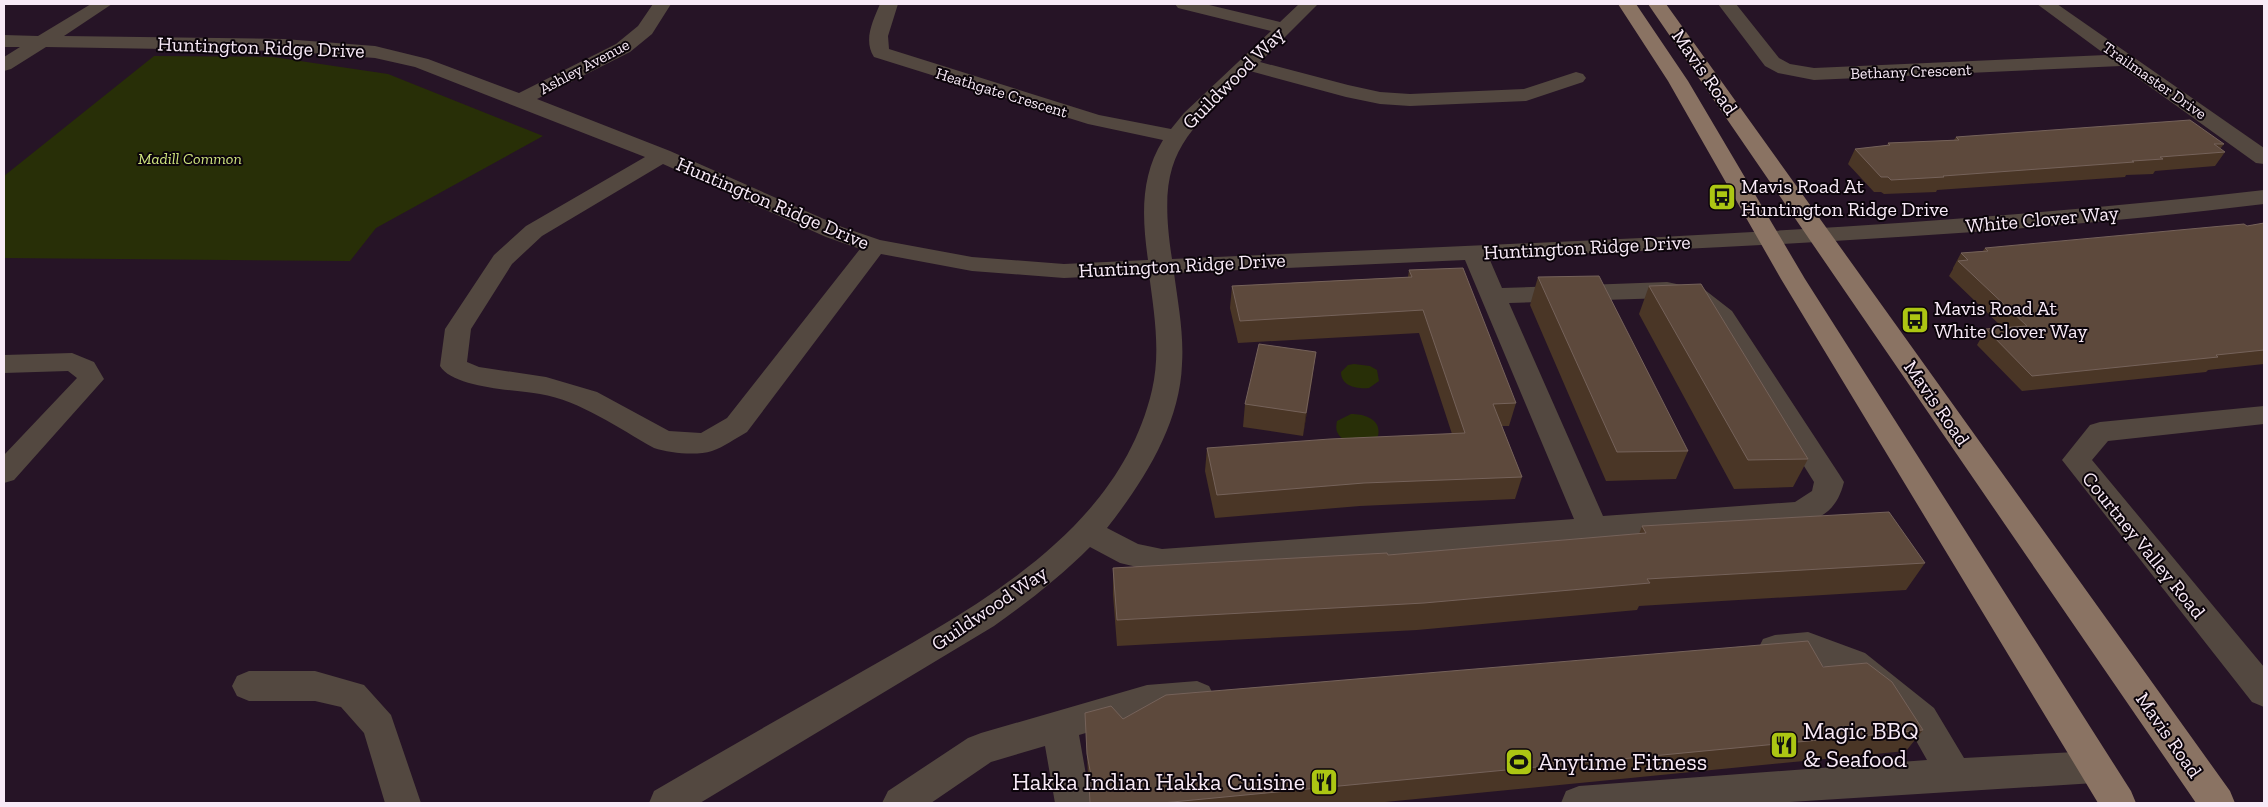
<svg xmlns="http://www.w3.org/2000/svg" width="2268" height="807" font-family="'Zilla Slab',serif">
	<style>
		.green { fill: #282f07 }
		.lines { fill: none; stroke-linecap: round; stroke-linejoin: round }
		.minor { fill: #534840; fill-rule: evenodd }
		.major { fill: #8a7363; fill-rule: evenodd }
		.wall { fill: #4a3626 }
		.shaded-wall { fill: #34201c }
		.building { fill: #5d493c; stroke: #75625a }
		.labels { text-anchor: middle; stroke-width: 4; stroke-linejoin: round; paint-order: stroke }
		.far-street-label { font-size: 16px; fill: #f8eaf7; stroke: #0b040a }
		.far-park-label { font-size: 16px; font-style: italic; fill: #d0e57f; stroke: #0b040a }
		.street-label { font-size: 20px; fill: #f8eaf7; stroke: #0b040a }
		.poi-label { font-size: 20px; fill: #f8eaf7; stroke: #0b040a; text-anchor: start }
		.near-poi-label { font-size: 24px; fill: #f8eaf7; stroke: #0b040a; text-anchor: start }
	</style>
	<rect width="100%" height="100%" fill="#261426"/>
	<path class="green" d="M 154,56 L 273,57 L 388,74 L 543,136 L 376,228 L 350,261 L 4,258 L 4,176 Z
		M 1354,364 L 1370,366 L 1377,370 L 1379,381 L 1369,388 C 1358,389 1341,387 1341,372 L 1348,365 Z
		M 1351,414 C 1364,414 1382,419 1378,436 L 1374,441 L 1343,439 C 1337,434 1335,430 1337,421 Z"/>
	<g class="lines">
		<path class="minor" d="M 91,4 L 112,4 L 64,36 L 284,39 L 375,46 L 428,59 L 519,93 L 616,44 L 638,26 L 653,4 L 671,4 L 652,34 L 630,52 L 537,99 L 670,151 L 842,227 L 880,240 L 972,257 L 1064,264 L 1148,260 C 1142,218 1140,177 1163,140 L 1088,124 L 874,57 C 863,40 873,21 880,4 L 898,4 L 888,36 L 889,49 L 1099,115 L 1171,129 L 1184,113 L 1271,31 L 1178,8 L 1175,4 L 1205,4 L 1280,22 L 1299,4 L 1318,4 L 1260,62 L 1348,85 L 1380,92 L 1410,94 L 1524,89 L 1576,72 L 1583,74 L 1586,78 L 1583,82 L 1526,101 L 1410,106 L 1380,104 L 1346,97 L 1250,71 C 1180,139 1156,155 1172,259 C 1536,242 1901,232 2264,190 L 2264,204 C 2007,236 1748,246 1489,258 L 1502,288 L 1667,282 L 1705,290 L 1732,311 L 1839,474 L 1844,482 C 1838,506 1826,517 1802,524 L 1162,573 L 1120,563 L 1090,547 C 1060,577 1028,602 994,626 L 700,803 L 649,803 L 654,791 C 719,753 784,716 849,679 C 967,611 1118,536 1152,390 C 1161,352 1154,312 1149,274 L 1064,278 L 972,271 L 881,254 L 747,432 C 736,438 724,447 712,451 C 696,456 670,453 654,448 C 618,428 581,401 540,394 C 516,390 453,388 440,366 L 445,329 L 494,255 L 526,226 L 645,157 L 415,67 L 375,58 L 284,51 L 46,47 L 11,69 L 4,71 L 4,57 L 20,47 L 4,47 L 4,35 L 38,36 ZM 663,164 L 826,237 L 860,249 L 727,418 L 701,433 L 669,431 L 597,392 L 546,377 L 479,367 L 467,362 L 471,329 L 512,264 L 542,236 ZM 1465,260 L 1574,519 L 1162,549 L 1138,544 L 1107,528 C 1143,482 1180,425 1182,364 C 1184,334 1178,303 1174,273 ZM 1667,298 L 1688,301 L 1714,322 L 1814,482 L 1812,491 L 1795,502 L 1603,516 L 1509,303 Z
			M 1718,4 L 1736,4 L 1779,58 L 1790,64 L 1814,68 L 2106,55 L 2037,4 L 2057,4 L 2264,148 L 2264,164 L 2256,163 L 2121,66 L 1814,80 L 1778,73 L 1765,66 Z
			M 72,353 L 94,362 L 104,379 L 14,480 L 4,483 L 4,455 L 77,378 L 68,371 L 4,373 L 4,355 Z
			M 2264,406 L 2264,424 L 2108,441 L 2092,460 L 2264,667 L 2264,707 L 2252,702 L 2062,460 L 2090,425 L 2100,422 Z
			M 1808,632 L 1865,653 L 1934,708 L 1964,758 L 2095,751 L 2108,756 L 2113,767 L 2108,778 L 2095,783 L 1775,803 L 1561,803 L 1566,791 L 1579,786 L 1927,760 L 1910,730 L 1841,673 L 1807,660 L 1775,663 L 1763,659 L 1758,649 L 1763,639 L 1775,635 Z
			M 249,671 L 315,671 L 364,685 L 391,715 L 421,803 L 385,803 L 364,733 L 341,707 L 315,701 L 249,701 L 237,696 L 232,686 L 237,676 Z
			M 1197,681 L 1209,686 L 1214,696 L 1209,706 L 1197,711 L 1147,715 L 1079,735 L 1091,803 L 1055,803 L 1045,746 L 991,762 L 931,803 L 882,803 L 888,791 L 968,738 L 981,733 L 1147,685 Z"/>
		<path class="major" d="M 1618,4 L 1636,4 L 1688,81 L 1805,279 L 2131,791 L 2136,803 L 2098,803 L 1781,279 L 1668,81 Z
			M 1648,4 L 1666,4 L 2230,791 L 2235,803 L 2196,803 Z"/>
	</g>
	<path class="wall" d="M 1956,137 L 2224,144 L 2220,149 L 2225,152 L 2215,166 L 2155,171 L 2153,174 L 2126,175 L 2125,177 L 1937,190 L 1936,192 L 1884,194 L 1881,192 L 1874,192 L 1848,164 L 1855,149 L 1887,146 L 1888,143 L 1954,140 Z
		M 2264,223 L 2264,364 L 2208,370 L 2206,372 L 2022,391 L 1977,345 L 1986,329 L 2003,328 L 1949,276 L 1953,269 L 1953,268 L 1961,253 L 1983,251 L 1985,248 L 2247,226 Z
		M 1409,270 L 1516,403 L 1509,426 L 1502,426 L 1522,477 L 1515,499 L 1360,506 L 1215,518 L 1205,471 L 1207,448 L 1452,434 L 1419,333 L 1238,343 L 1230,308 L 1232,286 L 1408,277 Z
		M 1538,277 L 1688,451 L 1676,479 L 1606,481 L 1530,305 Z
		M 1649,286 L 1808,459 L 1793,487 L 1734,489 L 1639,314 Z
		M 1313,374 L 1303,436 L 1243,427 L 1245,404 Z
		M 1642,526 L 1925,563 L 1906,590 L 1639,606 L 1637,610 L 1417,630 L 1117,646 L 1113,595 L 1113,568 L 1388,555 L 1639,534 Z
		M 1823,667 L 1923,730 L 1906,751 L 1375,803 L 1090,803 L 1089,783 L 1088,776 L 1085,713 L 1123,719 Z"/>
	<path class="shaded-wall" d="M 1316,352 L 1313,374 L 1303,436 L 1306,413 Z"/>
	<path class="building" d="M 2190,120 L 2224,144 L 2214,144 L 2225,152 L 2160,157 L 2163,159 L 2132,161 L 2134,162 L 1943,176 L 1944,177 L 1891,180 L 1888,177 L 1881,177 L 1855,149 L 1890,145 L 1888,143 L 1959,140 L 1956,137 Z
		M 2264,223 L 2264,350 L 2216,355 L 2218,357 L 2032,376 L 1986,329 L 2027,326 L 1958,261 L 1968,260 L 1961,253 L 1988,251 L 1985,248 L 2244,224 L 2247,226 Z
		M 1463,268 L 1516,403 L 1493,404 L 1522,477 L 1364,483 L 1217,495 L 1207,448 L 1330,439 L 1465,433 L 1423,310 L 1240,321 L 1232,286 L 1412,277 L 1409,270 Z
		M 1599,276 L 1688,451 L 1617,452 L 1538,277 Z
		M 1701,284 L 1808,459 L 1748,460 L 1649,286 Z
		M 1259,344 L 1316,352 L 1306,413 L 1245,404 Z
		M 1889,512 L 1925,563 L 1647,579 L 1650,583 L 1424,603 L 1117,620 L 1113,568 L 1387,553 L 1388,555 L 1646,533 L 1642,526 Z
		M 1808,641 L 1823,667 L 1867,663 L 1892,682 L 1923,730 L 1162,803 L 1090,803 L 1089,784 L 1092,781 L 1087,754 L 1085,713 L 1111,706 L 1123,719 L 1166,695 Z"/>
	<defs>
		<g id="bus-square" transform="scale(1.4375)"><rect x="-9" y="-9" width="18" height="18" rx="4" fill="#acc613" stroke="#0b040a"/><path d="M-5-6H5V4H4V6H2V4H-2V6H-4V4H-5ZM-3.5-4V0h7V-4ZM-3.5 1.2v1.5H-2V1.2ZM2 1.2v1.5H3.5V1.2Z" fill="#111"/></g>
		<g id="restaurant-square" transform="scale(1.4375)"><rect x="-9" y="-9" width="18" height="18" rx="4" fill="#acc613" stroke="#0b040a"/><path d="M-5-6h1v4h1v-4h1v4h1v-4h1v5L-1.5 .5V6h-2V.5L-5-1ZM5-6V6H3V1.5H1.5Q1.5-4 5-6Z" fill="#111"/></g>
		<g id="stadium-square" transform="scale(1.4375)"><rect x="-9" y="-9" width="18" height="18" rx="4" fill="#acc613" stroke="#0b040a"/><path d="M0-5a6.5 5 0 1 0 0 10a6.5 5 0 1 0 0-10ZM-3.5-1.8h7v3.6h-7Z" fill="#111"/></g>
	</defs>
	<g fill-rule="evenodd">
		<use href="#bus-square" x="1722" y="197"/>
		<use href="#bus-square" x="1915" y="320"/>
		<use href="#restaurant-square" x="1784" y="745"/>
		<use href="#stadium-square" x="1519" y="762"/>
		<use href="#restaurant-square" x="1324" y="782"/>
	</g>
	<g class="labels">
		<g class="far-street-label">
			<text transform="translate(584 66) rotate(-28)" y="6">Ashley Avenue</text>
			<text transform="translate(1911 71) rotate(-2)" y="6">Bethany Crescent</text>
			<text transform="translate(2155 80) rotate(35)" y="6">Trailmaster Drive</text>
			<text transform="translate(1002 92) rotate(17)" y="6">Heathgate Crescent</text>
		</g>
		<g class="far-park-label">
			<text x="190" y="164">Madill Common</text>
		</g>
		<g class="street-label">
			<text transform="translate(261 47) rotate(2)" y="7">Huntington Ridge Drive</text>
			<text transform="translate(1705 72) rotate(55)" y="7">Mavis Road</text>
			<text transform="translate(1233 78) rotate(-45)" y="7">Guildwood Way</text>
			<text transform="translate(773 203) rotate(23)" y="7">Huntington Ridge Drive</text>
			<text transform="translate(2042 219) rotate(-5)" y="7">White Clover Way</text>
			<text transform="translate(1587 247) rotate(-3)" y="7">Huntington Ridge Drive</text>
			<text transform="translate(1182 265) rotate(-3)" y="7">Huntington Ridge Drive</text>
			<text transform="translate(1937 403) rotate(55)" y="7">Mavis Road</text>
			<text transform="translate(2144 545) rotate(51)" y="7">Courtney Valley Road</text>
			<text transform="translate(989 608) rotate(-34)" y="7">Guildwood Way</text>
			<text transform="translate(2169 735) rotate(55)" y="7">Mavis Road</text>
		</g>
		<g class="poi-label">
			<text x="1741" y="193">Mavis Road At<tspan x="1741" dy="23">Huntington Ridge Drive</tspan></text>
			<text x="1934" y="315">Mavis Road At<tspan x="1934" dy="23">White Clover Way</tspan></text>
		</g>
		<g class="near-poi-label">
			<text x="1803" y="739">Magic BBQ<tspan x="1803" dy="28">&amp; Seafood</tspan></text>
			<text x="1538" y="770">Anytime Fitness</text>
			<text x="1305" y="790" text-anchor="end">Hakka Indian Hakka Cuisine</text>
		</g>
	</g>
	<rect width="2268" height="807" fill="none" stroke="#f8eaf7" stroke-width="10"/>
</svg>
